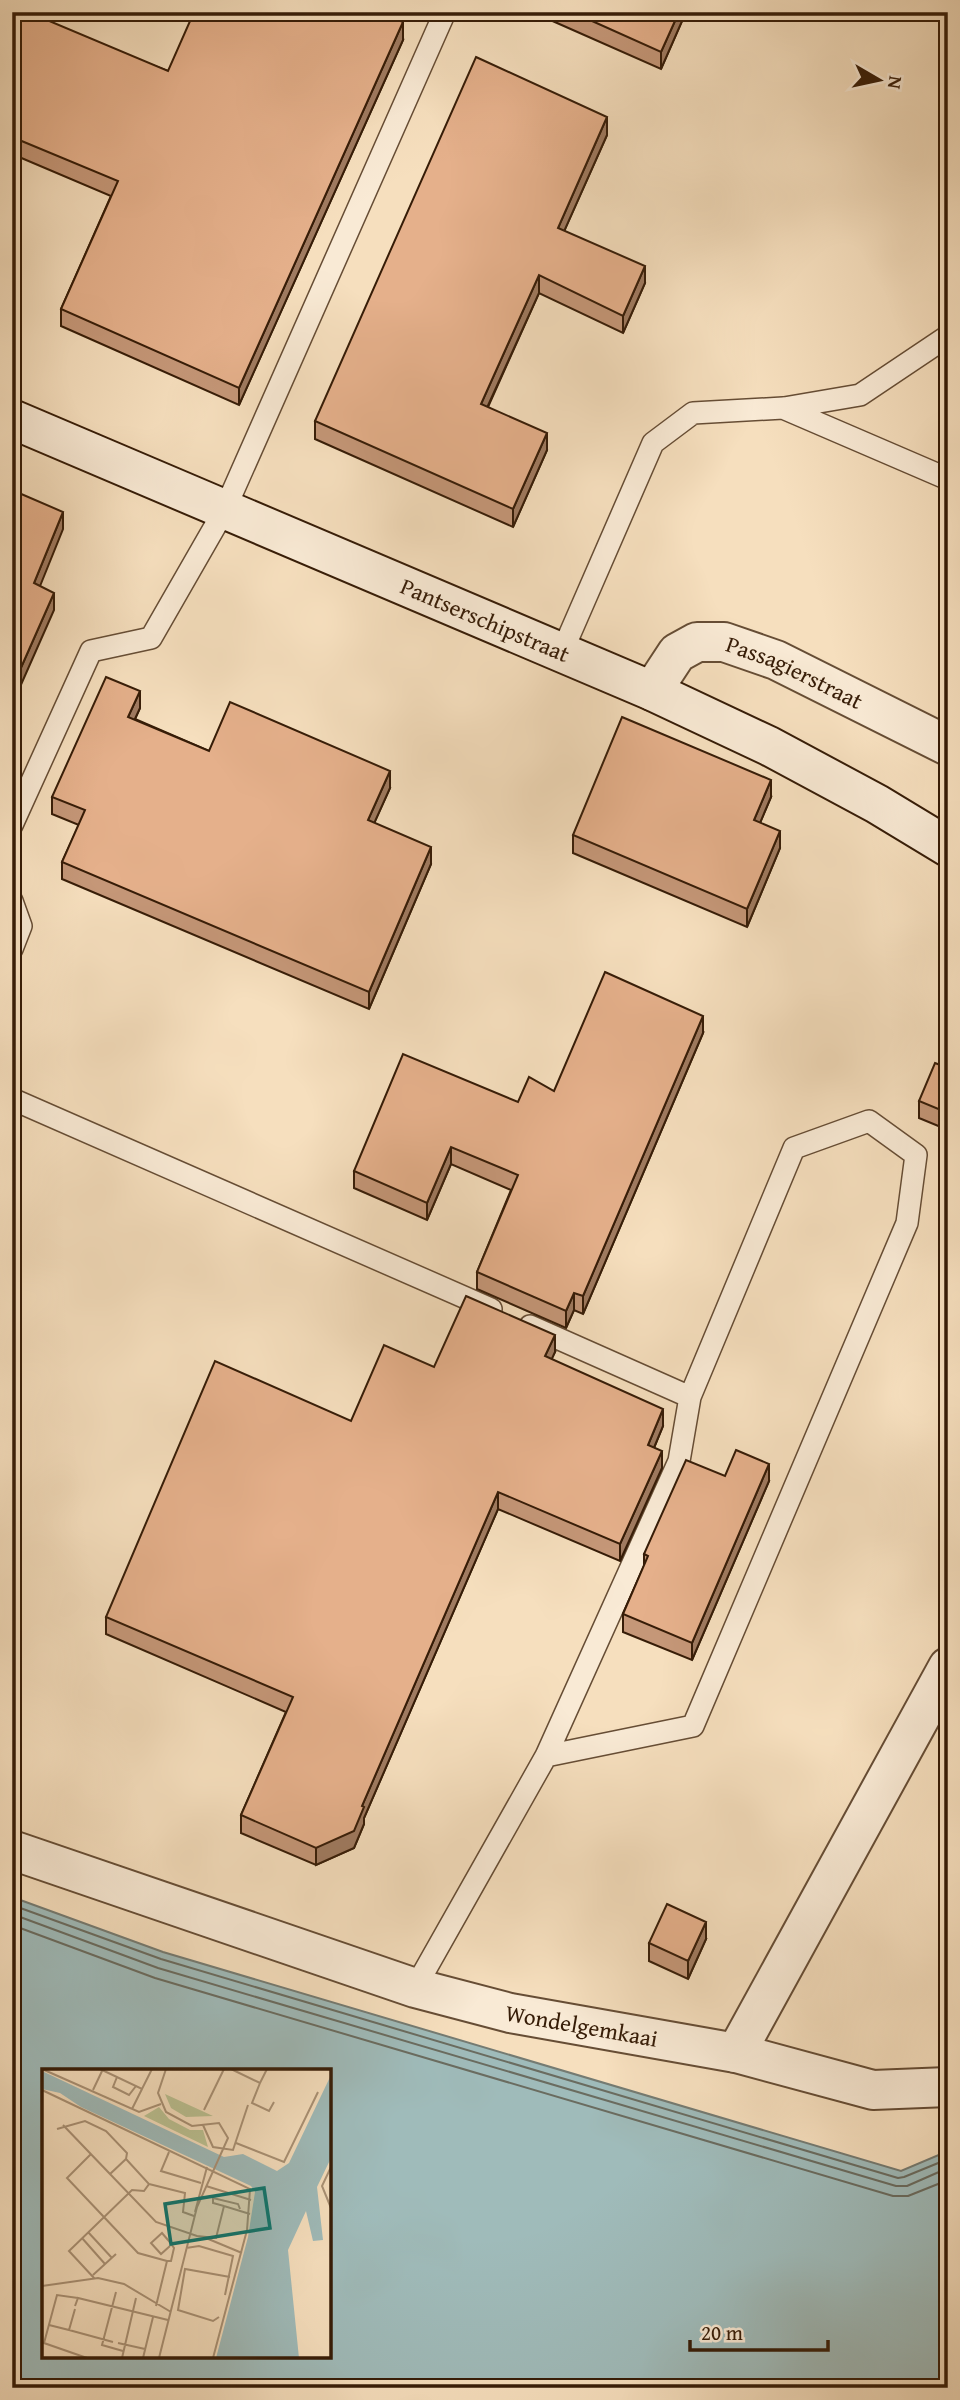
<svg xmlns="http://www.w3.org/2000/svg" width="960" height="2400" font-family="'Gentium Book Plus',serif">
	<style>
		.water { fill: #9fbbba; stroke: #757b72; stroke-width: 2; fill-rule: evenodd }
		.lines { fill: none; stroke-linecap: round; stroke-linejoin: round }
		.shore { stroke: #6a6c60; stroke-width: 2 }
		.lane-casing { stroke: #664d35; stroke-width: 24 }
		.street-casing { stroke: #664d35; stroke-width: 42 }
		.secondary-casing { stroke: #361c07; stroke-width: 42 }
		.lane { stroke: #f9ead5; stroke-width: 21 }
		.street { stroke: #f9ead5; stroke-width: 38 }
		.secondary { stroke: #f9ead5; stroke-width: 38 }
		.wall { fill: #c59778; stroke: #361c07; stroke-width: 2 }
		.shaded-wall { fill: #a07b61; stroke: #361c07; stroke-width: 2 }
		.building { fill: #e5b08b; stroke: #361c07; stroke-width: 2 }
		.labels { text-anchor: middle; stroke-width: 5; stroke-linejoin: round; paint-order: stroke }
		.street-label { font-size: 23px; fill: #361c07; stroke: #f9ead5 }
		.inset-road { fill: none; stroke: #a99175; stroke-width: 2 }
		.view { fill: #0f766e; fill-opacity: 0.15; stroke: #0f766e; stroke-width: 3.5 }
		.inset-edge { fill: none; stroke: #361c07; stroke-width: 3.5 }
	</style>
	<rect width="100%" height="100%" fill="#f6dfbe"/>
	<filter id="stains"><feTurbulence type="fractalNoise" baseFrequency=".00286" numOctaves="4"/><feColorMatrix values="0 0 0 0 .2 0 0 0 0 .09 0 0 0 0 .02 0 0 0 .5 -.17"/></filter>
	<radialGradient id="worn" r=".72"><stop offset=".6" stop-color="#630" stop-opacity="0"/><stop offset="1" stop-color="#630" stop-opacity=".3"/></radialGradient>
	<path class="water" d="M 12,1897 L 163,1952 L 901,2171 L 948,2151 L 948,2388 L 12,2388 ZM 44,2071 L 329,2071 L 329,2356 L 44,2356 Z"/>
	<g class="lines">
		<path class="shore" d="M 12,1905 L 161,1959 L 898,2178 L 904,2177 L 948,2159
			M 12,1914 L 158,1968 L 896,2186 L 907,2186 L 948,2168
			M 12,1925 L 155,1978 L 893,2196 L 908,2196 L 948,2180"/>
		<g class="lane-casing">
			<path id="lane" d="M 784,408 L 860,395 L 948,336
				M 562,652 L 653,443 L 693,413 L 783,408 L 948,479
				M 12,825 L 91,651 L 151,638 L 225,509 L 445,12
				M 12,901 L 21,926 L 12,949
				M 12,1099 L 491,1309
				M 546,1756 L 693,1726 L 907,1223 L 916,1155 L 869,1121 L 794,1148 L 690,1397
				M 415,1988 L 546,1756 L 679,1461 L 690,1397 L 530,1326"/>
		</g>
		<g class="street-casing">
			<g id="street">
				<path id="s1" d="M 652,691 L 677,653 L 697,642 L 724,642 L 776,660 L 948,746"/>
				<path id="s2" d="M 12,1850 L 415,1988 L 510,2013 L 736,2053 L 873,2090 L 948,2087"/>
				<path d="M 736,2053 L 948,1667"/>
			</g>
		</g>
		<g class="secondary-casing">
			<g id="secondary">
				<path id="s3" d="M 12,419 L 652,691 L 769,746 L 877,804 L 948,847"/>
			</g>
		</g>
		<use href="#lane" class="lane"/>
		<use href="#street" class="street"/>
		<use href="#secondary" class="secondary"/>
	</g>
	<path class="wall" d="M 12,12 L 168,71 L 403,40 L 239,405 L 61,326 L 61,309 L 111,196 L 12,154 Z
		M 548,12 L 686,12 L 661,69 L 548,19 Z
		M 607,135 L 564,231 L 645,283 L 623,333 L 539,293 L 488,407 L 547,450 L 513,527 L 315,439 L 315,421 Z
		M 140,708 L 135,719 L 209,751 L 390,788 L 374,823 L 431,864 L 369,1009 L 62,879 L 62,862 L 79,825 L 52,814 L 52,797 Z
		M 771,797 L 760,823 L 780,848 L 747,927 L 573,853 L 573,835 Z
		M 703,1033 L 583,1314 L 574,1310 L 566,1328 L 477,1289 L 477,1272 L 511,1190 L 451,1164 L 427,1220 L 354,1188 L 354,1171 L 518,1102 L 554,1091 Z
		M 948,1068 L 948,1130 L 919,1118 L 919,1101 Z
		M 555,1352 L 551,1359 L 663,1426 L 654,1448 L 662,1468 L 620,1561 L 498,1509 L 364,1818 L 364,1824 L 354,1848 L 316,1865 L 241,1833 L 241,1815 L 286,1712 L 106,1634 L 106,1617 L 351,1421 L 434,1367 Z
		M 725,1476 L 769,1481 L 692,1660 L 623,1632 L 623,1614 L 644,1566 L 644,1554 Z
		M 706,1939 L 688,1979 L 649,1961 L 649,1943 Z"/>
	<path class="shaded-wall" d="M 679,12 L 686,12 L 661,69 L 661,52 Z
		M 403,22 L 403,40 L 239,405 L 239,388 Z
		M 607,117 L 607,135 L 558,245 L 558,228 Z
		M 645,266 L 645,283 L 623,333 L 623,316 Z
		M 539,275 L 539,293 L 481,421 L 481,404 Z
		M 547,433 L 547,450 L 513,527 L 513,509 Z
		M 63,512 L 63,529 L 34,601 L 34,583 Z
		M 54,593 L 54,610 L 12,705 L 12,688 Z
		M 140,691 L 140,708 L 128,734 L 128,717 Z
		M 390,771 L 390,788 L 368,837 L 368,820 Z
		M 771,780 L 771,797 L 754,837 L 754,820 Z
		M 780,831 L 780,848 L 747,927 L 747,909 Z
		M 431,847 L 431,864 L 369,1009 L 369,992 Z
		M 703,1016 L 703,1033 L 583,1314 L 583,1296 Z
		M 451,1147 L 451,1164 L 427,1220 L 427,1203 Z
		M 574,1293 L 574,1310 L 566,1328 L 566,1311 Z
		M 555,1335 L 555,1352 L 545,1374 L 545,1356 Z
		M 663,1409 L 663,1426 L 648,1462 L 648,1445 Z
		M 662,1451 L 662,1468 L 620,1561 L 620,1544 Z
		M 769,1464 L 769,1481 L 692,1660 L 692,1643 Z
		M 498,1492 L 498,1509 L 364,1818 L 364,1824 L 354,1848 L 316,1865 L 316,1848 L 362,1806 Z
		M 706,1922 L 706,1939 L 688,1979 L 688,1961 Z"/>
	<path class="building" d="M 12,12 L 28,12 L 168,71 L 194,12 L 380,12 L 403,22 L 239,388 L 61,309 L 118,181 L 12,137 Z
		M 572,12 L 679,12 L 661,52 Z
		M 476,57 L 607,117 L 558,228 L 645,266 L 623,316 L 539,275 L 481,404 L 547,433 L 513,509 L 315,421 Z
		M 12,490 L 63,512 L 34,583 L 54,593 L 12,688 Z
		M 106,677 L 140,691 L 128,717 L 209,751 L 230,702 L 390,771 L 368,820 L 431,847 L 369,992 L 62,862 L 85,810 L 52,797 Z
		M 622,717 L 771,780 L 754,820 L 780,831 L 747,909 L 573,835 Z
		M 605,972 L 703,1016 L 583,1296 L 574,1293 L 566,1311 L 477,1272 L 518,1175 L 451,1147 L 427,1203 L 354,1171 L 403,1054 L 518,1102 L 529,1077 L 554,1091 Z
		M 935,1063 L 948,1068 L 948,1113 L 919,1101 Z
		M 466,1296 L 555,1335 L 545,1356 L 663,1409 L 648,1445 L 662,1451 L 620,1544 L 498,1492 L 362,1806 L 364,1807 L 354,1831 L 316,1848 L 241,1815 L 293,1697 L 106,1617 L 215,1361 L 351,1421 L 384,1345 L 434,1367 Z
		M 736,1450 L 769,1464 L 692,1643 L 623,1614 L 648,1556 L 644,1554 L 686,1460 L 725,1476 Z
		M 667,1904 L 706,1922 L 688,1961 L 649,1943 Z"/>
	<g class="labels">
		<g class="street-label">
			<text dy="8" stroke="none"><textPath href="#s3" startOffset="514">Pantserschipstraat</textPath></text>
			<text dy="8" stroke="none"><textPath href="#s1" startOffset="172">Passagierstraat</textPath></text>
			<text dy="8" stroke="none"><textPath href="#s2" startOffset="597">Wondelgemkaai</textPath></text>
		</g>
	</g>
	<g transform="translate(42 2069)">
		<rect width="289" height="289" fill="#f6dfbe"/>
		<path d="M 123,25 L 171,47 L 144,48 L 129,39 ZM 117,38 L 127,50 L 148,61 L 161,61 L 166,78 L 102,47 Z" fill="#bbc293"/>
		<path d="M 0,2 L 182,88 L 201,85 L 235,102 L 247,94 L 289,6 L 289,89 L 275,118 L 281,171 L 271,172 L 264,142 L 246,181 L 257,289 L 174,289 L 206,168 L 213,123 L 209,117 L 39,38 L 18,24 L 0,20 Z" fill="#9fbbba"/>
		<path class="inset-road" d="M 0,0 L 97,43 L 119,35M 58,0 L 100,20 L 110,0M 189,0 L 218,14 L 225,0M 75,8 L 71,18 L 87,26 L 94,17M 218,14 L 210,34 L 227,42 L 232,33M 0,21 L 208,120 L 205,161 L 171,289M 51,21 L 61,0M 90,40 L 100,20M 162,41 L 182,0M 21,56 L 68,105 L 84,90 L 107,115 L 102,122 L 90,121 L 27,182 L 52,209M 161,56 L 171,78 L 191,81 L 206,36M 15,60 L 43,52 L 64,62 L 85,84 L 84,90M 194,74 L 242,93 L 276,23M 127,83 L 119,102 L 159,114M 49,85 L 25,109 L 96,184 L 125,192 L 114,237M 289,98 L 280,117 L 289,139M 68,105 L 114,153 L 155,167 L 174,169 L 182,137 L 208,145M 107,115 L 143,124 L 141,143 L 152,147M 164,117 L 209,131M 182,137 L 171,134 L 171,129 L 196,135 L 198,140M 153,143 L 165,98M 46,163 L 70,189M 40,169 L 63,195M 164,169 L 200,184M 144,179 L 157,177 L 191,187 L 183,226M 125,192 L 129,192 L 132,179 L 126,171 L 120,164 L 109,174 L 119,185 L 128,177M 51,206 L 74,185M 0,217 L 56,209 L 82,215 L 129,243M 74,223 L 60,276 L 81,282M 36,229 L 15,226 L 2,274 L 45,289M 33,237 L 36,229 L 126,251M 177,248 L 171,252 L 136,241 L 143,200 L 188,208M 7,256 L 27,261 L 33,240M 27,261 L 71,273M 76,274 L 103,280M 80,289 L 94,229M 101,289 L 111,248M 117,289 L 155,138 L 186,69 L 177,54 L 150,57 L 124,43 L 116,24 L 124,0"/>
		<path class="view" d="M 222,119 L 228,159 L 129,175 L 123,135 Z"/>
		<rect width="289" height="289" class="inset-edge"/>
	</g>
	<rect width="960" height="2400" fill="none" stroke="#f6dfbe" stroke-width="42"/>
	<rect x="14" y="14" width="932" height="2372" fill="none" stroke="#361c07" stroke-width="3.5"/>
	<rect x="21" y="21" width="918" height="2358" fill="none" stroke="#361c07" stroke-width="2"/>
	<g transform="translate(879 80) rotate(99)" stroke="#f9ead5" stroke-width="5" paint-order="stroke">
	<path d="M0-5L12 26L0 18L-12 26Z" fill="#361c07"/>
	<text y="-10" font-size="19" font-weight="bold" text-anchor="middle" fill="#361c07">N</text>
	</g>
	<path d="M690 2340v10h138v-10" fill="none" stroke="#361c07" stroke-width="3.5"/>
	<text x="701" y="2340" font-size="21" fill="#361c07" stroke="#f9ead5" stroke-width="5" paint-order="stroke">20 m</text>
	<rect width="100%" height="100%" filter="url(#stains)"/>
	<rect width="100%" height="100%" fill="url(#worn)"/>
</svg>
